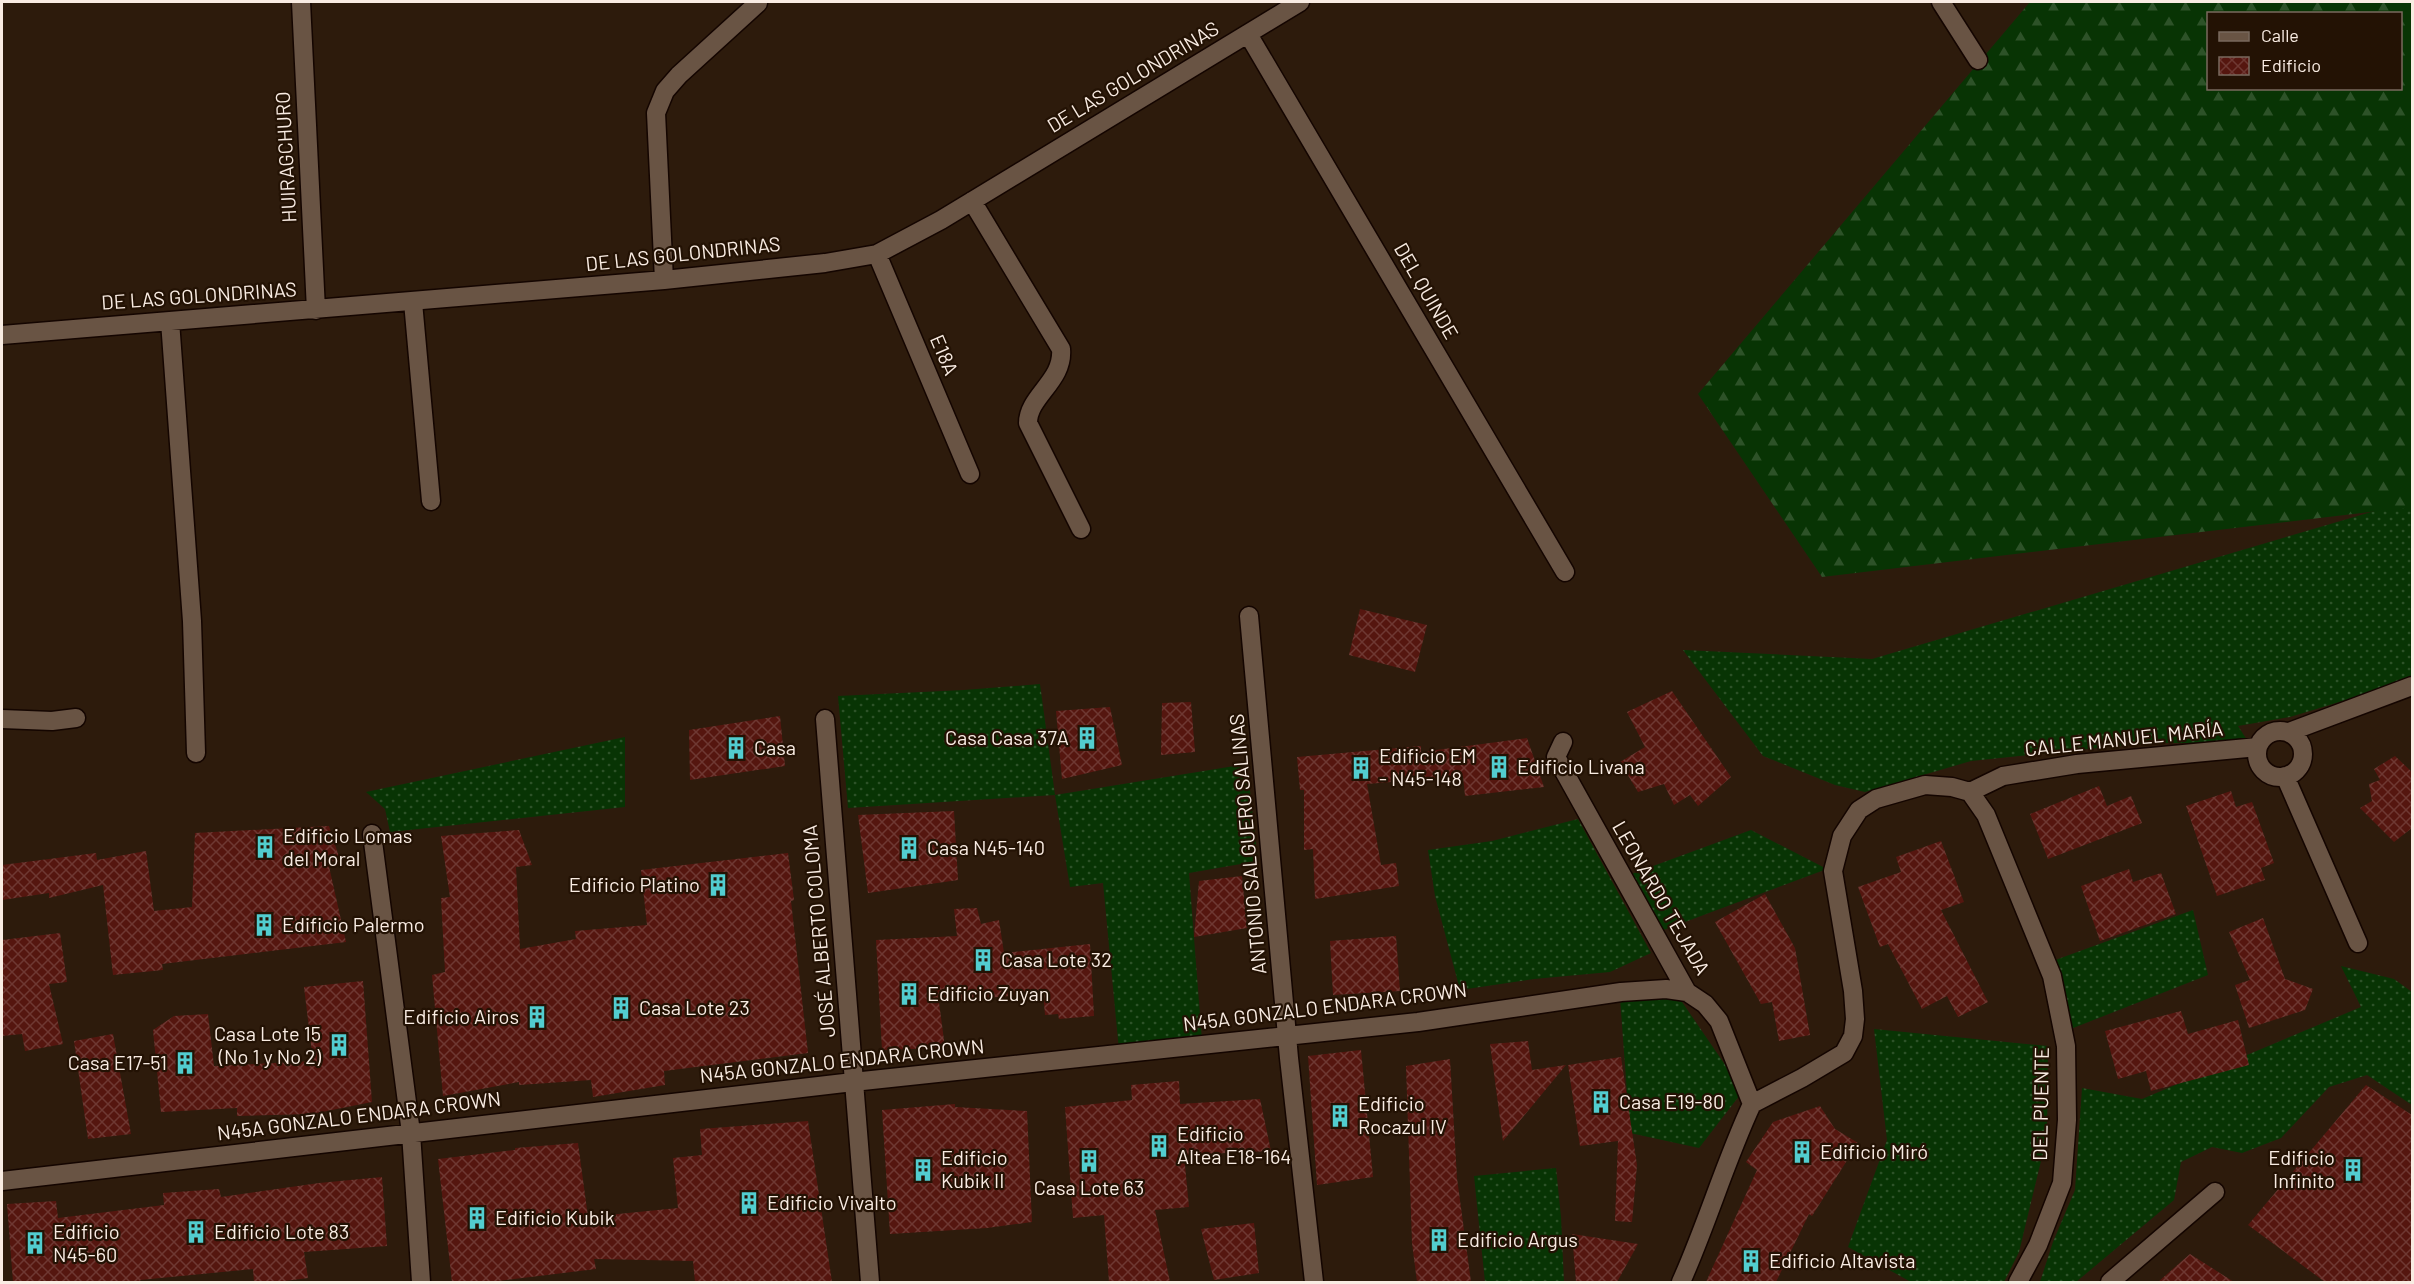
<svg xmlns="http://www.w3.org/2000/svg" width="2414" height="1284" font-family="Barlow,sans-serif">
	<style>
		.grass { fill: url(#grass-dots) }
		.forest { fill: url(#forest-firs); fill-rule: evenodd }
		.building { fill: url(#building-cross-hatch) }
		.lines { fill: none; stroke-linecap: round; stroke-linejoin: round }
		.minor-casing { stroke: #140500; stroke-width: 21 }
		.minor { stroke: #695444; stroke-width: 18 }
		.labels { text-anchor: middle; stroke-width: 4.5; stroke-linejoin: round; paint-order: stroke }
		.street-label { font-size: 20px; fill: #f9ece3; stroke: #231204 }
		.poi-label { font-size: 20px; fill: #f9ece3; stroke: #231204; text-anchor: start }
	</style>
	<defs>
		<pattern id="grass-dots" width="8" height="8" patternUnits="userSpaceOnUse" patternTransform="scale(1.5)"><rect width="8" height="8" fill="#083404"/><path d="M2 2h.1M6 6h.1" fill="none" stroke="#2d5228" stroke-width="1.8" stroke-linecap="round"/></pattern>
		<pattern id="forest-firs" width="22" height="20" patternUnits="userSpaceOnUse" patternTransform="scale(1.5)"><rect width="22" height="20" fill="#083404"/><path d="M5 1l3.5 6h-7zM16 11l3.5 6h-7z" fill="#2d5228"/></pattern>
		<pattern id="building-cross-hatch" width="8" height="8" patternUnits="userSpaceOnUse" patternTransform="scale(1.5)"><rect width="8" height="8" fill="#55160f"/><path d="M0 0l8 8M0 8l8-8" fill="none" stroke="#6e3832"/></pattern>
	</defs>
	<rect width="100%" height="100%" fill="#2d1b0c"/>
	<path class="grass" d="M 2412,500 L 2412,680 L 2290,717 L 2238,726 L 2249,743 L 2146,743 L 1971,761 L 1865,792 L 1835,785 L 1763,756 L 1683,650 L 1872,659 Z
		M 1040,684 L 1055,795 L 1247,764 L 1258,861 L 1189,873 L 1202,1041 L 1119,1050 L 1103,883 L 1070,887 L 1055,795 L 848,808 L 838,696 L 964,690 Z
		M 625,737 L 625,807 L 390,832 L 385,809 L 366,792 Z
		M 1578,819 L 1651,953 L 1610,972 L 1534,979 L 1460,990 L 1435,896 L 1428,850 L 1492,841 Z
		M 1751,830 L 1827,869 L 1658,932 L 1626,876 Z
		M 2193,910 L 2208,975 L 2063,1032 L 2047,963 Z
		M 2341,966 L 2394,979 L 2412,992 L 2412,1105 L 2367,1075 L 2329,1087 L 2281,1138 L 2242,1153 L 2212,1147 L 2181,1162 L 2174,1200 L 2076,1282 L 2040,1282 L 2053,1242 L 2075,1190 L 2082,1088 L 2142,1099 L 2361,1007 Z
		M 1667,980 L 1743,1091 L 1699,1148 L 1630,1133 L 1620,998 Z
		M 1874,1029 L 2048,1046 L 2047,1136 L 2019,1252 L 2004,1282 L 1911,1282 L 1848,1247 L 1887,1140 Z
		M 1556,1168 L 1561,1217 L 1564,1282 L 1485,1282 L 1474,1176 Z"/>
	<path class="forest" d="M 2030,2 L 2412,2 L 2412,507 L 1822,577 L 1698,394 ZM 2208,14 L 2400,14 L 2400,88 L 2208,88 Z"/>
	<path class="building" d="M 1360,609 L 1427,625 L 1415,672 L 1349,655 Z
		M 1672,691 L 1731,777 L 1698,806 L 1690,795 L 1674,805 L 1664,784 L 1638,792 L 1620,762 L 1645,747 L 1627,712 Z
		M 1191,702 L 1195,752 L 1161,755 L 1162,703 Z
		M 1110,707 L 1122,765 L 1062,779 L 1056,711 Z
		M 780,716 L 785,766 L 690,780 L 689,730 Z
		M 1527,738 L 1544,787 L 1465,796 L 1463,776 L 1367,784 L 1381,865 L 1396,863 L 1399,886 L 1315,899 L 1313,849 L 1304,850 L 1304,790 L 1300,790 L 1297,757 L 1421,746 L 1421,752 Z
		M 2395,756 L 2412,772 L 2412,828 L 2394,842 L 2360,808 L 2372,801 L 2369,784 L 2380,780 L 2374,769 Z
		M 2099,786 L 2107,806 L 2131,796 L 2142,823 L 2048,859 L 2030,814 Z
		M 2231,791 L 2236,807 L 2252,802 L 2274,863 L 2261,868 L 2265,880 L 2217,896 L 2186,806 Z
		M 954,811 L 958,880 L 868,893 L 858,815 Z
		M 329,826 L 340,860 L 328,862 L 346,942 L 162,964 L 163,970 L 113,975 L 103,885 L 49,898 L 49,893 L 2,900 L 2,865 L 96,853 L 97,860 L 146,851 L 154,911 L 192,907 L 195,833 Z
		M 519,830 L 532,865 L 516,867 L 520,949 L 576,939 L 575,931 L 647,925 L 641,870 L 788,853 L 794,900 L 791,901 L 808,1053 L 664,1071 L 665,1085 L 593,1097 L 591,1080 L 519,1085 L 519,1082 L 443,1096 L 432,975 L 445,972 L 441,898 L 450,897 L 441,836 Z
		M 1941,841 L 1964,902 L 1941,910 L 1988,1002 L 1958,1017 L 1947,996 L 1922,1009 L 1888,944 L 1880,947 L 1858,887 L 1901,872 L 1896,857 Z
		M 2129,869 L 2133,882 L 2161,873 L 2176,914 L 2100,941 L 2081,886 Z
		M 1242,876 L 1247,928 L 1194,937 L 1199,881 Z
		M 1765,894 L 1795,948 L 1810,1035 L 1779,1041 L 1772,1002 L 1761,1004 L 1715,922 Z
		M 977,908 L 981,924 L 999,920 L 1004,953 L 1090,944 L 1094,1016 L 1059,1019 L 1058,1014 L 1045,1015 L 1043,993 L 939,1002 L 945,1048 L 882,1050 L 876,940 L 957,936 L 954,909 Z
		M 2263,918 L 2285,979 L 2313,989 L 2305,1010 L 2249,1028 L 2235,985 L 2250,980 L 2229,932 Z
		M 60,933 L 67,982 L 49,984 L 63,1044 L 25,1051 L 22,1034 L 2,1036 L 2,940 Z
		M 1396,936 L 1400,991 L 1333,995 L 1330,941 Z
		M 363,981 L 372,1102 L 312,1114 L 237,1116 L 237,1108 L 161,1112 L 153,1030 L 174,1016 L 208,1014 L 214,1066 L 313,1061 L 304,987 Z
		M 2181,1011 L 2188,1034 L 2238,1020 L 2249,1065 L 2151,1091 L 2146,1071 L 2118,1079 L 2105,1031 Z
		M 113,1034 L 131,1134 L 88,1139 L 74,1041 Z
		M 1528,1041 L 1532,1070 L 1566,1065 L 1503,1141 L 1490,1044 Z
		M 1361,1050 L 1373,1177 L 1317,1185 L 1308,1056 Z
		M 1621,1057 L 1637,1165 L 1632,1222 L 1615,1221 L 1618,1141 L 1580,1146 L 1568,1065 Z
		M 1450,1059 L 1457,1178 L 1471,1282 L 1417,1282 L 1412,1243 L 1406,1066 Z
		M 1179,1081 L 1180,1104 L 1260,1099 L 1271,1151 L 1184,1155 L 1189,1207 L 1155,1210 L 1170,1282 L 1109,1282 L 1104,1215 L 1073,1218 L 1065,1107 L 1132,1100 L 1131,1085 Z
		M 2366,1085 L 2412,1115 L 2412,1282 L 2325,1282 L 2248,1225 Z
		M 955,1104 L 955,1107 L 1027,1111 L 1032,1222 L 987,1228 L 890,1234 L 882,1110 Z
		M 1820,1106 L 1835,1129 L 1858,1143 L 1812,1216 L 1809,1214 L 1776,1282 L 1706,1282 L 1757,1170 L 1746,1162 L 1773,1122 Z
		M 808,1121 L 832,1282 L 695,1282 L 693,1261 L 594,1259 L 596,1269 L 490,1282 L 452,1282 L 438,1159 L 515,1150 L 515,1148 L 578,1143 L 588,1217 L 678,1208 L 673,1158 L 702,1155 L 700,1129 Z
		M 382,1177 L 387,1246 L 304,1252 L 308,1278 L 277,1282 L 254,1282 L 253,1269 L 140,1280 L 141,1282 L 13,1282 L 7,1204 L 56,1201 L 58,1218 L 164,1205 L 163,1193 L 219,1189 L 221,1197 L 319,1183 Z
		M 1254,1223 L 1259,1273 L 1214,1280 L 1201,1229 Z
		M 1572,1234 L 1638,1244 L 1617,1282 L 1576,1282 Z
		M 2190,1254 L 2234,1282 L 2158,1282 Z"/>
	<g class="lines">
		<g class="minor-casing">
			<path id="minor" d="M 301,2 L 316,310
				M 1941,2 L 1978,60
				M 1248,34 L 1565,572
				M 972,201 L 1061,349 C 1064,381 1028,396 1028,423 L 1081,529
				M 877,254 L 970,474
				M 664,280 L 656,113 L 665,91 L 679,75 L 758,3
				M 413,302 L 431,501
				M 170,321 L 192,621 L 196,753
				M 2,335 L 664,280 L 825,263 L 877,254 L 941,220 L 1300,2
				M 1249,616 L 1289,1058 L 1314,1282
				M 2,719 L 52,721 L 76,718
				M 825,719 L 870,1282
				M2257 754a23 23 0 1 1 46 0a23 23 0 1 1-46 0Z
				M 2289,732 L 2412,686
				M 1563,742 L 1556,757 L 1687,992 L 1705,1004 L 1719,1021 L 1752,1104
				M 2285,776 L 2358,943
				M 1970,792 L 1986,815 L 2052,976 L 2066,1046 L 2067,1120 L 2062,1183 L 2038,1245 L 2018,1282
				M 372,834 L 411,1133 L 421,1282
				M 1752,1104 L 1802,1078 L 1844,1053 L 1853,1036 L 1855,1019 L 1853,991 L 1833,871 L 1842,836 L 1859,810 L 1876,799 L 1925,785 L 1952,787 L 1970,792 L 2003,776 L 2077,764 L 2258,747
				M 2,1181 L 853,1082 L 1418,1022 L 1621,992 L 1666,989 L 1687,992
				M 1681,1282 C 1707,1224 1725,1162 1752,1104
				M 2110,1282 L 2215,1192"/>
		</g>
		<use href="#minor" class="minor"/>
	</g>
	<defs>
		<g id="building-bare" transform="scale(1.8)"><path d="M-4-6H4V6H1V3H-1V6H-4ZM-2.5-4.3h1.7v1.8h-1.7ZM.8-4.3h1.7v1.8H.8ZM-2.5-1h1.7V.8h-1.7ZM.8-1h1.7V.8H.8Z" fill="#52cdcf" stroke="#231204" stroke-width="2.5" paint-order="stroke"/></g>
	</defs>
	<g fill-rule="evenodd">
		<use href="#building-bare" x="1087" y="738"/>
		<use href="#building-bare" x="736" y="748"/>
		<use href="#building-bare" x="1499" y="767"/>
		<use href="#building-bare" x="1361" y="768"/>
		<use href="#building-bare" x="265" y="847"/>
		<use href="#building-bare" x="909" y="848"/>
		<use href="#building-bare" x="718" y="885"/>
		<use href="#building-bare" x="264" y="925"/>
		<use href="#building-bare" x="983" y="960"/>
		<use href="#building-bare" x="909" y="994"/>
		<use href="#building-bare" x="621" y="1008"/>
		<use href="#building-bare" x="537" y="1017"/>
		<use href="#building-bare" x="339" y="1045"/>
		<use href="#building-bare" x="185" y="1063"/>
		<use href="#building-bare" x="1601" y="1102"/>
		<use href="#building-bare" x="1340" y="1116"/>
		<use href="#building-bare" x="1159" y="1146"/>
		<use href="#building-bare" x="1802" y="1152"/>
		<use href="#building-bare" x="1089" y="1161"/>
		<use href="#building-bare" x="923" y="1170"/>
		<use href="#building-bare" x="2353" y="1170"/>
		<use href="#building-bare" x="749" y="1203"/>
		<use href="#building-bare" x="477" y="1218"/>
		<use href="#building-bare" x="196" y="1232"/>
		<use href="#building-bare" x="1439" y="1240"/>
		<use href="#building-bare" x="35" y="1243"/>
		<use href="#building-bare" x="1751" y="1261"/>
	</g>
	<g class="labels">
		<g class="street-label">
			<text transform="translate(1133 77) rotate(-31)" y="7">DE LAS GOLONDRINAS</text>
			<text transform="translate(286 157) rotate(-93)" y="7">HUIRAGCHURO</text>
			<text transform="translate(683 254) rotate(-6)" y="7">DE LAS GOLONDRINAS</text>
			<text transform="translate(1426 291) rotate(60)" y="7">DEL QUINDE</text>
			<text transform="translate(199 296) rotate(-4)" y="7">DE LAS GOLONDRINAS</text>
			<text transform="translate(944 355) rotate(67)" y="7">E18A</text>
			<text transform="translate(2124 739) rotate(-6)" y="7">CALLE MANUEL MARÍA</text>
			<text transform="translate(1248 844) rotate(-95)" y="7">ANTONIO SALGUERO SALINAS</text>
			<text transform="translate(1661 898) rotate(60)" y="7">LEONARDO TEJADA</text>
			<text transform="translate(819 931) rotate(-95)" y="7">JOSÉ ALBERTO COLOMA</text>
			<text transform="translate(1325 1007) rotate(-7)" y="7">N45A GONZALO ENDARA CROWN</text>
			<text transform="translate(842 1061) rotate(-6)" y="7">N45A GONZALO ENDARA CROWN</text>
			<text transform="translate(2041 1104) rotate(-89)" y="7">DEL PUENTE</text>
			<text transform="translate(359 1116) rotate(-7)" y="7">N45A GONZALO ENDARA CROWN</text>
		</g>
		<g class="poi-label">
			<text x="1069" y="745" text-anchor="end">Casa Casa 37A</text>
			<text x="754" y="755">Casa</text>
			<text x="1379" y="763">Edificio EM<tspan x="1379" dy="23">- N45-148</tspan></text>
			<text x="1517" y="774">Edificio Livana</text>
			<text x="283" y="843">Edificio Lomas<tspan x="283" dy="23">del Moral</tspan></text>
			<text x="927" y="855">Casa N45-140</text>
			<text x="700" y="892" text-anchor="end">Edificio Platino</text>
			<text x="282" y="932">Edificio Palermo</text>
			<text x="1001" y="967">Casa Lote 32</text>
			<text x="927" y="1001">Edificio Zuyan</text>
			<text x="639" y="1015">Casa Lote 23</text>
			<text x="519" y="1024" text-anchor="end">Edificio Airos</text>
			<text x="321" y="1041" text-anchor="end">Casa Lote 15<tspan x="321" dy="23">(No 1 y No 2)</tspan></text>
			<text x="167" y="1070" text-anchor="end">Casa E17-51</text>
			<text x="1619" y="1109">Casa E19-80</text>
			<text x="1358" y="1111">Edificio<tspan x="1358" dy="23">Rocazul IV</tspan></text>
			<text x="1177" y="1141">Edificio<tspan x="1177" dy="23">Altea E18-164</tspan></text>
			<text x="1820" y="1159">Edificio Miró</text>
			<text x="941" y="1165">Edificio<tspan x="941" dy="23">Kubik II</tspan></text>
			<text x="2335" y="1165" text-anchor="end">Edificio<tspan x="2335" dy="23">Infinito</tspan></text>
			<text x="1089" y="1195" text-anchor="middle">Casa Lote 63</text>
			<text x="767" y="1210">Edificio Vivalto</text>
			<text x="495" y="1225">Edificio Kubik</text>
			<text x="53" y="1239">Edificio<tspan x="53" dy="23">N45-60</tspan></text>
			<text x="214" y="1239">Edificio Lote 83</text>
			<text x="1457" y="1247">Edificio Argus</text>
			<text x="1769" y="1268">Edificio Altavista</text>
		</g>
	</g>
	<rect width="2414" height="1284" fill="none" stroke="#f9ece3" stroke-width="6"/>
	<rect x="2207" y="12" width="195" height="78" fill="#231204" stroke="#79695d" stroke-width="1.5"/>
	<rect x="2219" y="32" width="30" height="9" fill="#695444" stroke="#79695d" stroke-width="1.5"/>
	<text x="2261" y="42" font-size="18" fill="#f9ece3">Calle</text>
	<rect x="2219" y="57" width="30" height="18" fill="url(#building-cross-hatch)" stroke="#79695d" stroke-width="1.5"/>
	<text x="2261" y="72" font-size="18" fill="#f9ece3">Edificio</text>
</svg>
